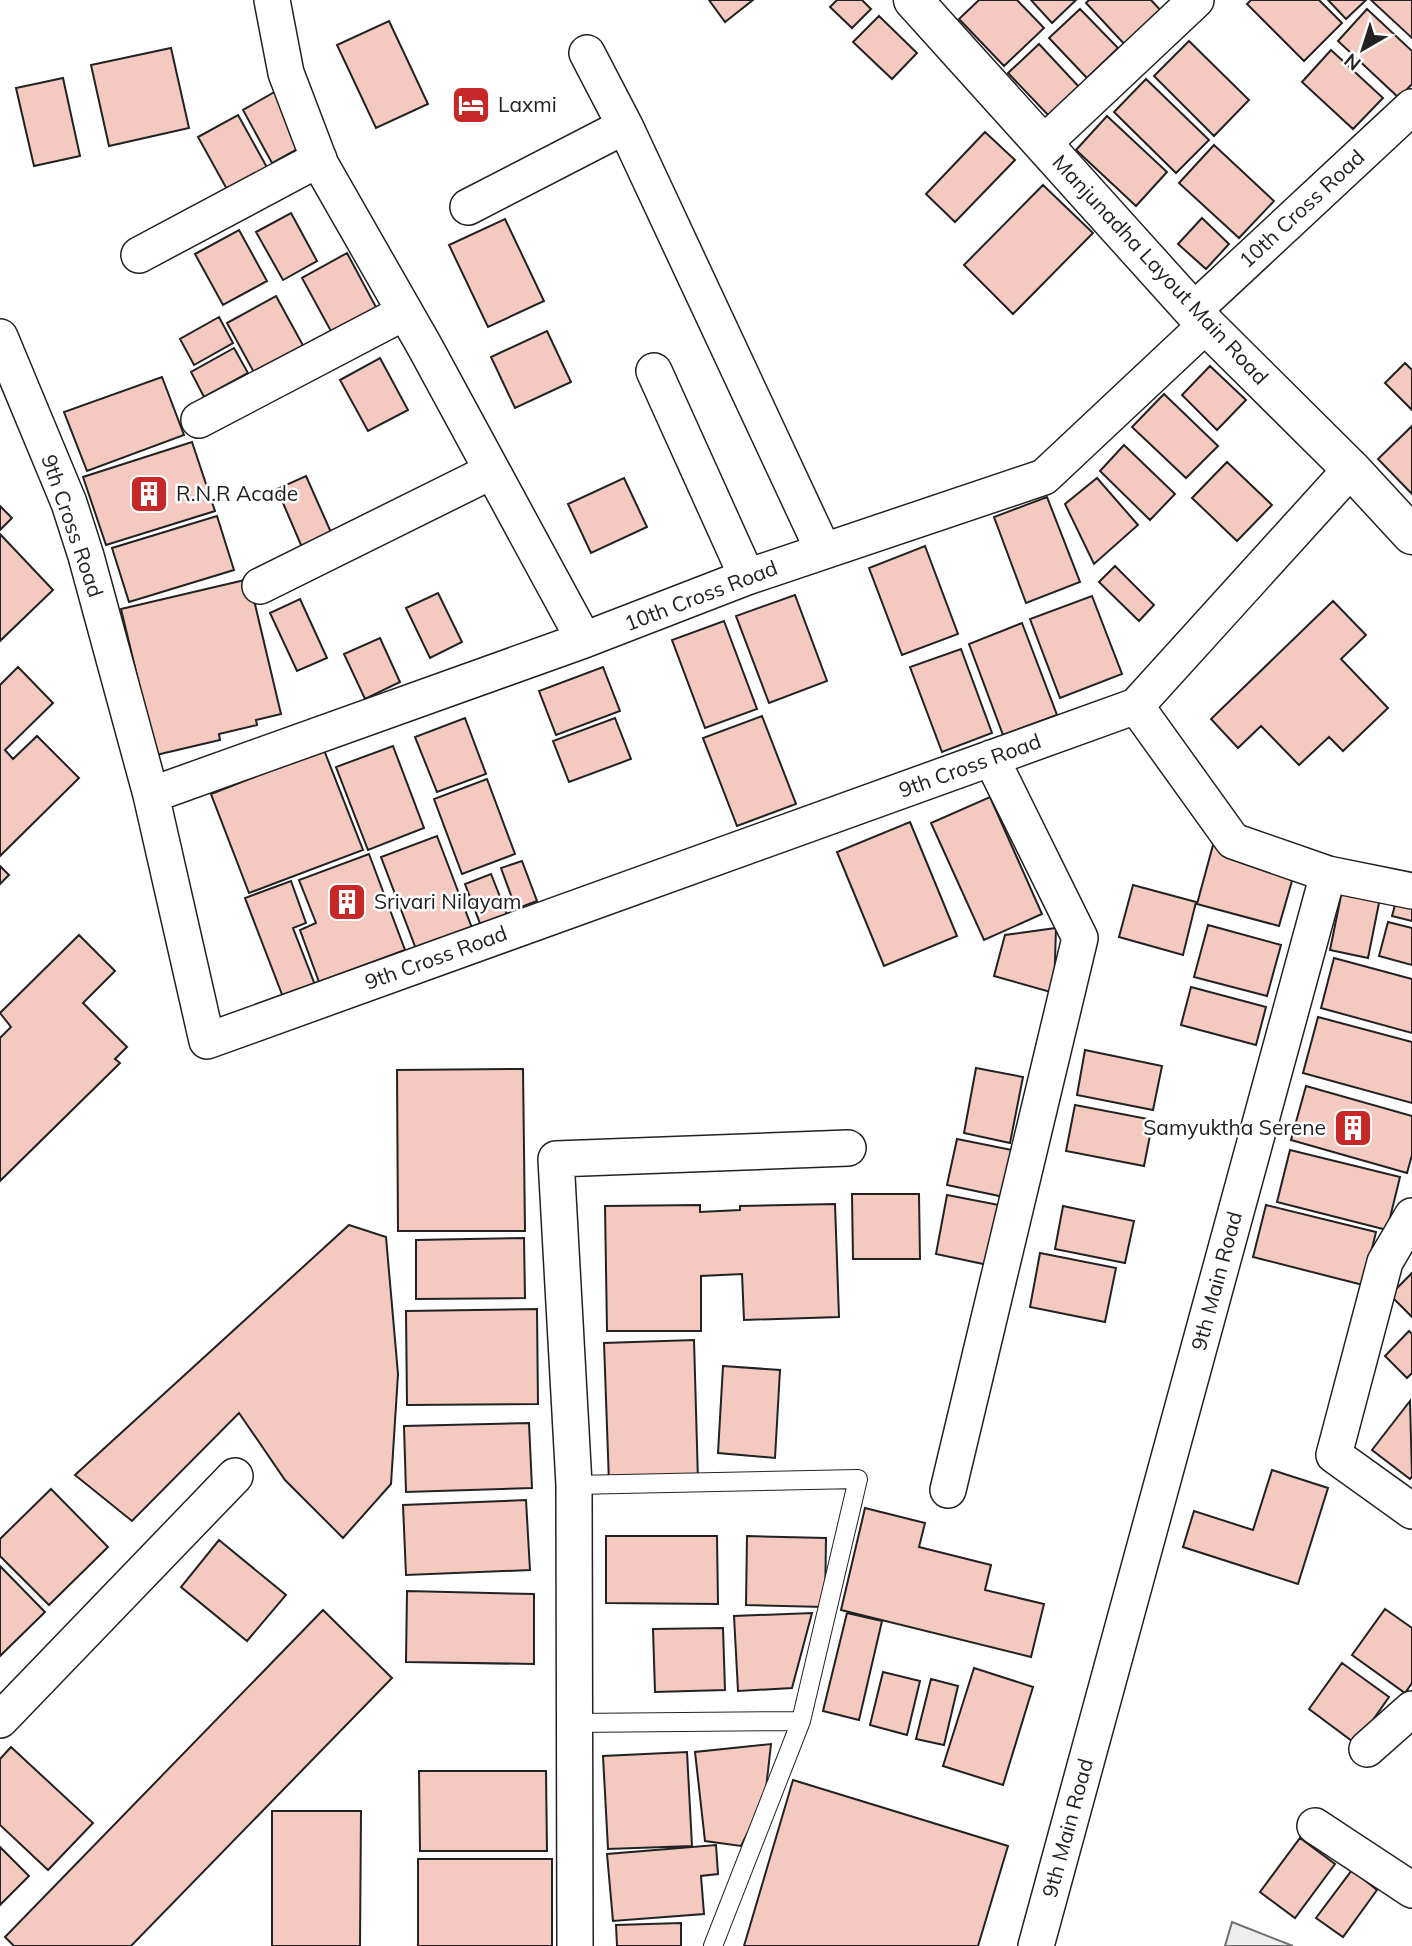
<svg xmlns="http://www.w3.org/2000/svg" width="1412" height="1946" font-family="Mulish,sans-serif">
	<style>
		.green { fill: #eee; stroke: #6f6f6f; stroke-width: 2 }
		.building { fill: #f3c9c0; stroke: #222; stroke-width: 2 }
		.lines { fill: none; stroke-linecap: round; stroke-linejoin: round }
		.service-casing { stroke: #222; stroke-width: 20 }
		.minor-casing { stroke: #222; stroke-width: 38 }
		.tertiary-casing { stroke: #222; stroke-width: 41 }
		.service { stroke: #fff; stroke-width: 18 }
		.minor { stroke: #fff; stroke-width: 35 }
		.tertiary { stroke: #fff; stroke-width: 38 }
		.labels { text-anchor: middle; stroke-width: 5; stroke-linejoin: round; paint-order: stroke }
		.poi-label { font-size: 21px; fill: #222; stroke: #fff; text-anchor: start }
		.street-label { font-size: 21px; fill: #222; stroke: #fff }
	</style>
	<rect width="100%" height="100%" fill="#fff"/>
	<path class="green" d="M 1232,1922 L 1293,1946 L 1225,1946 Z"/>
	<path class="building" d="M 709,0 L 753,0 L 725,22 Z
		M 837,0 L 862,0 L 871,9 L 852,28 L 830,7 Z
		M 979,0 L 1017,0 L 1044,28 L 1004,66 L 959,19 Z
		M 1031,0 L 1076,0 L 1052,23 Z
		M 1089,0 L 1151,0 L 1164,14 L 1128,48 L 1086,3 Z
		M 1251,0 L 1319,0 L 1342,23 L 1304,61 L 1247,4 Z
		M 1328,0 L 1366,0 L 1346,19 Z
		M 1371,0 L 1412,0 L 1412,38 Z
		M 1080,9 L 1118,48 L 1087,78 L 1049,38 Z
		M 1367,9 L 1412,51 L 1412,84 L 1399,98 L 1338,41 Z
		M 879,16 L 917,53 L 892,79 L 853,42 Z
		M 389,21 L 428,104 L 376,128 L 337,45 Z
		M 1189,41 L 1249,100 L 1214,136 L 1154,76 Z
		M 1039,44 L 1081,89 L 1051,118 L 1008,73 Z
		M 171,48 L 189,128 L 109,146 L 91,65 Z
		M 1331,50 L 1383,98 L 1353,129 L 1302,82 Z
		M 63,78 L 80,156 L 34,166 L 16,88 Z
		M 1146,79 L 1209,140 L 1176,173 L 1114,112 Z
		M 278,90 L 308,143 L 272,163 L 243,110 Z
		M 238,115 L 269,171 L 229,193 L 198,137 Z
		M 1107,116 L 1167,172 L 1136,206 L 1076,150 Z
		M 985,132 L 1015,160 L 955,222 L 926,194 Z
		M 1214,145 L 1274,201 L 1239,238 L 1179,183 Z
		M 1043,185 L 1093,233 L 1013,314 L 964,265 Z
		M 291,213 L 317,261 L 283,280 L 256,232 Z
		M 1202,218 L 1229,244 L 1206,269 L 1178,244 Z
		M 505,219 L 544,301 L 488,327 L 449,245 Z
		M 239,230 L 267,281 L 223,305 L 195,254 Z
		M 347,253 L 377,309 L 332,333 L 302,278 Z
		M 276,296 L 305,349 L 256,376 L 227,323 Z
		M 219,317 L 233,343 L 194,365 L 180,339 Z
		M 547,331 L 571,382 L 515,408 L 491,357 Z
		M 234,348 L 248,373 L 204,397 L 191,372 Z
		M 380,358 L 408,410 L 368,431 L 340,380 Z
		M 1405,363 L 1412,370 L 1412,410 L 1385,383 Z
		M 1210,366 L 1246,400 L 1217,430 L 1182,395 Z
		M 162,377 L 184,435 L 87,471 L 64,412 Z
		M 1164,394 L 1218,446 L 1186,478 L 1132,427 Z
		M 1412,426 L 1412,494 L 1378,459 Z
		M 192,442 L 215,511 L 106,545 L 83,477 Z
		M 1124,445 L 1175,494 L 1150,520 L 1100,471 Z
		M 1227,462 L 1272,505 L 1237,541 L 1192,498 Z
		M 306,476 L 334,539 L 304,552 L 277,489 Z
		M 624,478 L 647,527 L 591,553 L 568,504 Z
		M 1097,478 L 1138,525 L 1094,564 L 1065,504 Z
		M 1047,497 L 1080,582 L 1026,603 L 994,517 Z
		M 0,506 L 12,518 L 0,530 Z
		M 217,516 L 234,570 L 129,602 L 112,548 Z
		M 0,534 L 53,590 L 0,641 Z
		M 925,546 L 958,634 L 902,655 L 869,568 Z
		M 1115,566 L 1154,605 L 1139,621 L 1099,582 Z
		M 249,579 L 281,714 L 256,720 L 257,725 L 219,734 L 220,740 L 156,755 L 121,609 Z
		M 438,593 L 462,642 L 430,658 L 406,608 Z
		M 795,595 L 827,681 L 769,703 L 736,616 Z
		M 1092,596 L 1122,674 L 1060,698 L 1030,619 Z
		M 300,599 L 327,658 L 297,671 L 270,613 Z
		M 1333,601 L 1366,635 L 1341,659 L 1388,708 L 1343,751 L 1329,737 L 1299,765 L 1261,726 L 1238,748 L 1211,719 Z
		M 724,621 L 757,709 L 705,728 L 672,640 Z
		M 1022,623 L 1057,715 L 1003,735 L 969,644 Z
		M 380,638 L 400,682 L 365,699 L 344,654 Z
		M 961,649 L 992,733 L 942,752 L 910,667 Z
		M 18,667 L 53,703 L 5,750 L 13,759 L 37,736 L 79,778 L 0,856 L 0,685 Z
		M 603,667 L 620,711 L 556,735 L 539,691 Z
		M 762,716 L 796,804 L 737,826 L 703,738 Z
		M 465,718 L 486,774 L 437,792 L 415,737 Z
		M 615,718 L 631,759 L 569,782 L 553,741 Z
		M 393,746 L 424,828 L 368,850 L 336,767 Z
		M 324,750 L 363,850 L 249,893 L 211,794 Z
		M 487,779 L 515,854 L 462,874 L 434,799 Z
		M 990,797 L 1042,914 L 984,940 L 931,823 Z
		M 910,822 L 957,936 L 884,966 L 837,852 Z
		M 437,836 L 472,928 L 416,949 L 381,857 Z
		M 1213,845 L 1296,867 L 1279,926 L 1197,904 Z
		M 369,854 L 405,950 L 319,982 L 300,930 L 316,923 L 299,880 Z
		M 522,861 L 537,901 L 516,909 L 501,868 Z
		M 0,866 L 9,875 L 0,884 Z
		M 491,874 L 508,917 L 481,926 L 465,884 Z
		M 291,881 L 306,923 L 293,928 L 315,985 L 283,997 L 245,898 Z
		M 1344,881 L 1382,888 L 1368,958 L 1330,950 Z
		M 1133,885 L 1196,902 L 1183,955 L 1119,937 Z
		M 1399,890 L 1412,894 L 1412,921 L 1392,916 Z
		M 1388,922 L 1412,928 L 1412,965 L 1379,956 Z
		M 1208,925 L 1281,945 L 1267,996 L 1194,977 Z
		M 1056,928 L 1054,993 L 994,976 L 1005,935 Z
		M 79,935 L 115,971 L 83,1003 L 127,1047 L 115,1059 L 120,1063 L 0,1181 L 0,1038 L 11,1027 L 0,1013 Z
		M 1334,958 L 1412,979 L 1412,1033 L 1321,1008 Z
		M 1191,987 L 1266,1007 L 1256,1045 L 1181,1025 Z
		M 1318,1017 L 1412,1042 L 1412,1103 L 1303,1073 Z
		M 1085,1050 L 1162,1066 L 1153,1110 L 1077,1095 Z
		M 976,1068 L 1023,1077 L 1010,1143 L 964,1133 Z
		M 523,1069 L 525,1231 L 398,1231 L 397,1070 Z
		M 1306,1086 L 1412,1116 L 1412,1155 L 1407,1173 L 1291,1140 Z
		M 1075,1105 L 1153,1120 L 1144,1166 L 1066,1151 Z
		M 957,1139 L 1012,1150 L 1004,1197 L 947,1185 Z
		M 1290,1150 L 1400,1177 L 1387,1230 L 1277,1202 Z
		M 852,1194 L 919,1194 L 920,1259 L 853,1259 Z
		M 947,1195 L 999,1205 L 988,1265 L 936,1254 Z
		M 835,1204 L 839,1317 L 744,1320 L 742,1274 L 701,1276 L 701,1331 L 607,1331 L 605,1206 L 700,1205 L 700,1212 L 740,1210 L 740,1206 Z
		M 1266,1205 L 1376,1232 L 1363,1285 L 1253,1257 Z
		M 1063,1206 L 1134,1221 L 1125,1263 L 1055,1249 Z
		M 349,1225 L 386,1237 L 398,1374 L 391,1484 L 343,1538 L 285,1480 L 239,1413 L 132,1521 L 75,1475 Z
		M 524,1238 L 525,1298 L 416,1299 L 416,1240 Z
		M 1040,1253 L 1116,1268 L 1105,1322 L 1030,1307 Z
		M 1412,1273 L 1412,1317 L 1390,1295 Z
		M 537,1309 L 538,1404 L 407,1405 L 406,1311 Z
		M 1409,1331 L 1412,1334 L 1412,1373 L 1407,1378 L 1385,1356 Z
		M 694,1340 L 698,1481 L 609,1483 L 604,1343 Z
		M 723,1366 L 780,1370 L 775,1458 L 718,1453 Z
		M 1410,1401 L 1412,1476 L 1410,1479 L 1372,1450 Z
		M 529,1423 L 532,1488 L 406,1492 L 404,1426 Z
		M 1272,1470 L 1328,1488 L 1298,1584 L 1183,1547 L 1194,1511 L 1253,1530 Z
		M 51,1489 L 108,1547 L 49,1605 L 0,1556 L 0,1539 Z
		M 526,1500 L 530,1570 L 406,1575 L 403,1505 Z
		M 865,1508 L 925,1523 L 919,1547 L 991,1565 L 985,1590 L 1044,1604 L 1031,1657 L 841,1610 Z
		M 606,1536 L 717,1536 L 718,1604 L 606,1603 Z
		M 747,1536 L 826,1538 L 825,1607 L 746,1605 Z
		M 219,1540 L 286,1595 L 247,1641 L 181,1587 Z
		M 0,1566 L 45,1612 L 0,1656 Z
		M 407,1591 L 534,1594 L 534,1664 L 406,1662 Z
		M 1385,1609 L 1412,1628 L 1412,1683 L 1405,1693 L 1352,1655 Z
		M 323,1610 L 392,1678 L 131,1946 L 14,1946 L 5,1937 Z
		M 812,1613 L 792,1688 L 738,1691 L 734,1616 Z
		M 847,1613 L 882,1621 L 859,1720 L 823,1711 Z
		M 723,1628 L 725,1690 L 655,1692 L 653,1629 Z
		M 1342,1663 L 1389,1697 L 1356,1744 L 1309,1709 Z
		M 974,1668 L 1033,1687 L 1003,1785 L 943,1766 Z
		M 883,1672 L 920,1681 L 907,1735 L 870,1725 Z
		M 931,1679 L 958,1686 L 944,1745 L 916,1739 Z
		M 771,1744 L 765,1798 L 741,1846 L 705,1841 L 695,1752 Z
		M 11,1747 L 93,1823 L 48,1870 L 0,1825 L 0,1759 Z
		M 687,1752 L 692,1846 L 608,1849 L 603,1756 Z
		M 419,1771 L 546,1771 L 547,1851 L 420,1851 Z
		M 793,1780 L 1008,1846 L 978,1946 L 744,1946 Z
		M 272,1811 L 361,1811 L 360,1946 L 272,1946 Z
		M 1300,1838 L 1335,1864 L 1295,1918 L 1260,1892 Z
		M 716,1845 L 718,1874 L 701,1876 L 704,1914 L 613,1921 L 607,1854 Z
		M 0,1847 L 29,1876 L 0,1905 Z
		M 418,1859 L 552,1859 L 552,1946 L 418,1946 Z
		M 1352,1870 L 1377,1890 L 1343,1937 L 1316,1918 Z
		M 681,1923 L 681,1946 L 617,1946 L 616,1925 Z"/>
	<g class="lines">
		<g class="service-casing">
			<path id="service" d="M 574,1485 L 858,1479 L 801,1721 L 713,1946
				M 573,1723 L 801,1721"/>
		</g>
		<g class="minor-casing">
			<path id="minor" d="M 272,0 L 286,73 L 321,165 L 425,347 L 584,640
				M 587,53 L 625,126 L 823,550
				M 1043,144 L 1196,0
				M 468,207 L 625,126
				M 139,255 L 319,159
				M 1193,311 L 1412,107
				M 0,337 L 69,503 L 86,556 L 151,795 L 207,1041 L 1136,706 L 1351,469
				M 654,371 L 747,577
				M 199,420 L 405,312
				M 260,586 L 492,471
				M 151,795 L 584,640 L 747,577 L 1044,477 L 1206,325
				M 1328,874 L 1412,891
				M 1412,1216 L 1385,1262 L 1334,1455 L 1412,1511
				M 948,1490 L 1080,938 L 991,758
				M 0,1720 L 235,1476
				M 1367,1749 L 1412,1709
				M 1315,1826 L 1412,1890
				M 575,1946 L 574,1485 L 556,1159 L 848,1148
				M 1036,1946 L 1328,874 L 1233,841 L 1136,706"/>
		</g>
		<g class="tertiary-casing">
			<path id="tertiary" d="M 913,0 L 1206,325 L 1351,469 L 1412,535"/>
		</g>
		<use href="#service" class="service"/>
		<use href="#minor" class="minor"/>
		<use href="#tertiary" class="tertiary"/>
	</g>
	<defs>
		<g id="hotel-square" transform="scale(2.0125)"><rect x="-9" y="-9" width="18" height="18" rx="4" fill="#c62828" stroke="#fff"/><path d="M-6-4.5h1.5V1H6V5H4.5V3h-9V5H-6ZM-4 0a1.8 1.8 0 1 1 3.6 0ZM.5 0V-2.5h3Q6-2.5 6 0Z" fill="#fff"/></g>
		<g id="building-square" transform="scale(2.0125)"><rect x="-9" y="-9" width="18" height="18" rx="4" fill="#c62828" stroke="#fff"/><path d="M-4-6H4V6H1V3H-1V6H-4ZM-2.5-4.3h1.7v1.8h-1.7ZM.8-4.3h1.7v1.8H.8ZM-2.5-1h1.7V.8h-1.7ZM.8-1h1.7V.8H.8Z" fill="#fff"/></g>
	</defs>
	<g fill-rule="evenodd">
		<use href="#hotel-square" x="471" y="105"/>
		<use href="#building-square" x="149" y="494"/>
		<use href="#building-square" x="347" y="902"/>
		<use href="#building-square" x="1353" y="1128"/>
	</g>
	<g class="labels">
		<g class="poi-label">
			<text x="498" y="112">Laxmi</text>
			<text x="176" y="501">R.N.R Acade</text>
			<text x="374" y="909">Srivari Nilayam</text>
			<text x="1326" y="1135" text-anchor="end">Samyuktha Serene</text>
		</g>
		<g class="street-label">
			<text transform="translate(1302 209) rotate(-43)" y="7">10th Cross Road</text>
			<text transform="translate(1160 270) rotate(47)" y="7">Manjunadha Layout Main Road</text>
			<text transform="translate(72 526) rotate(71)" y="7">9th Cross Road</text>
			<text transform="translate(701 596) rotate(-21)" y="7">10th Cross Road</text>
			<text transform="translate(970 766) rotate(-20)" y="7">9th Cross Road</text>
			<text transform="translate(436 958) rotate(-20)" y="7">9th Cross Road</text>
			<text transform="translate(1217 1281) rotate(-75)" y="7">9th Main Road</text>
			<text transform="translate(1068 1828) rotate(-75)" y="7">9th Main Road</text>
		</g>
	</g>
	<g transform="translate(1363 49) rotate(219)" stroke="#ffffff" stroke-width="5" paint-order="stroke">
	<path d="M0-5L12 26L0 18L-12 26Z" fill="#222222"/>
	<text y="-10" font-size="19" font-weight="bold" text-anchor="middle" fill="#222222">N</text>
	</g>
</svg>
